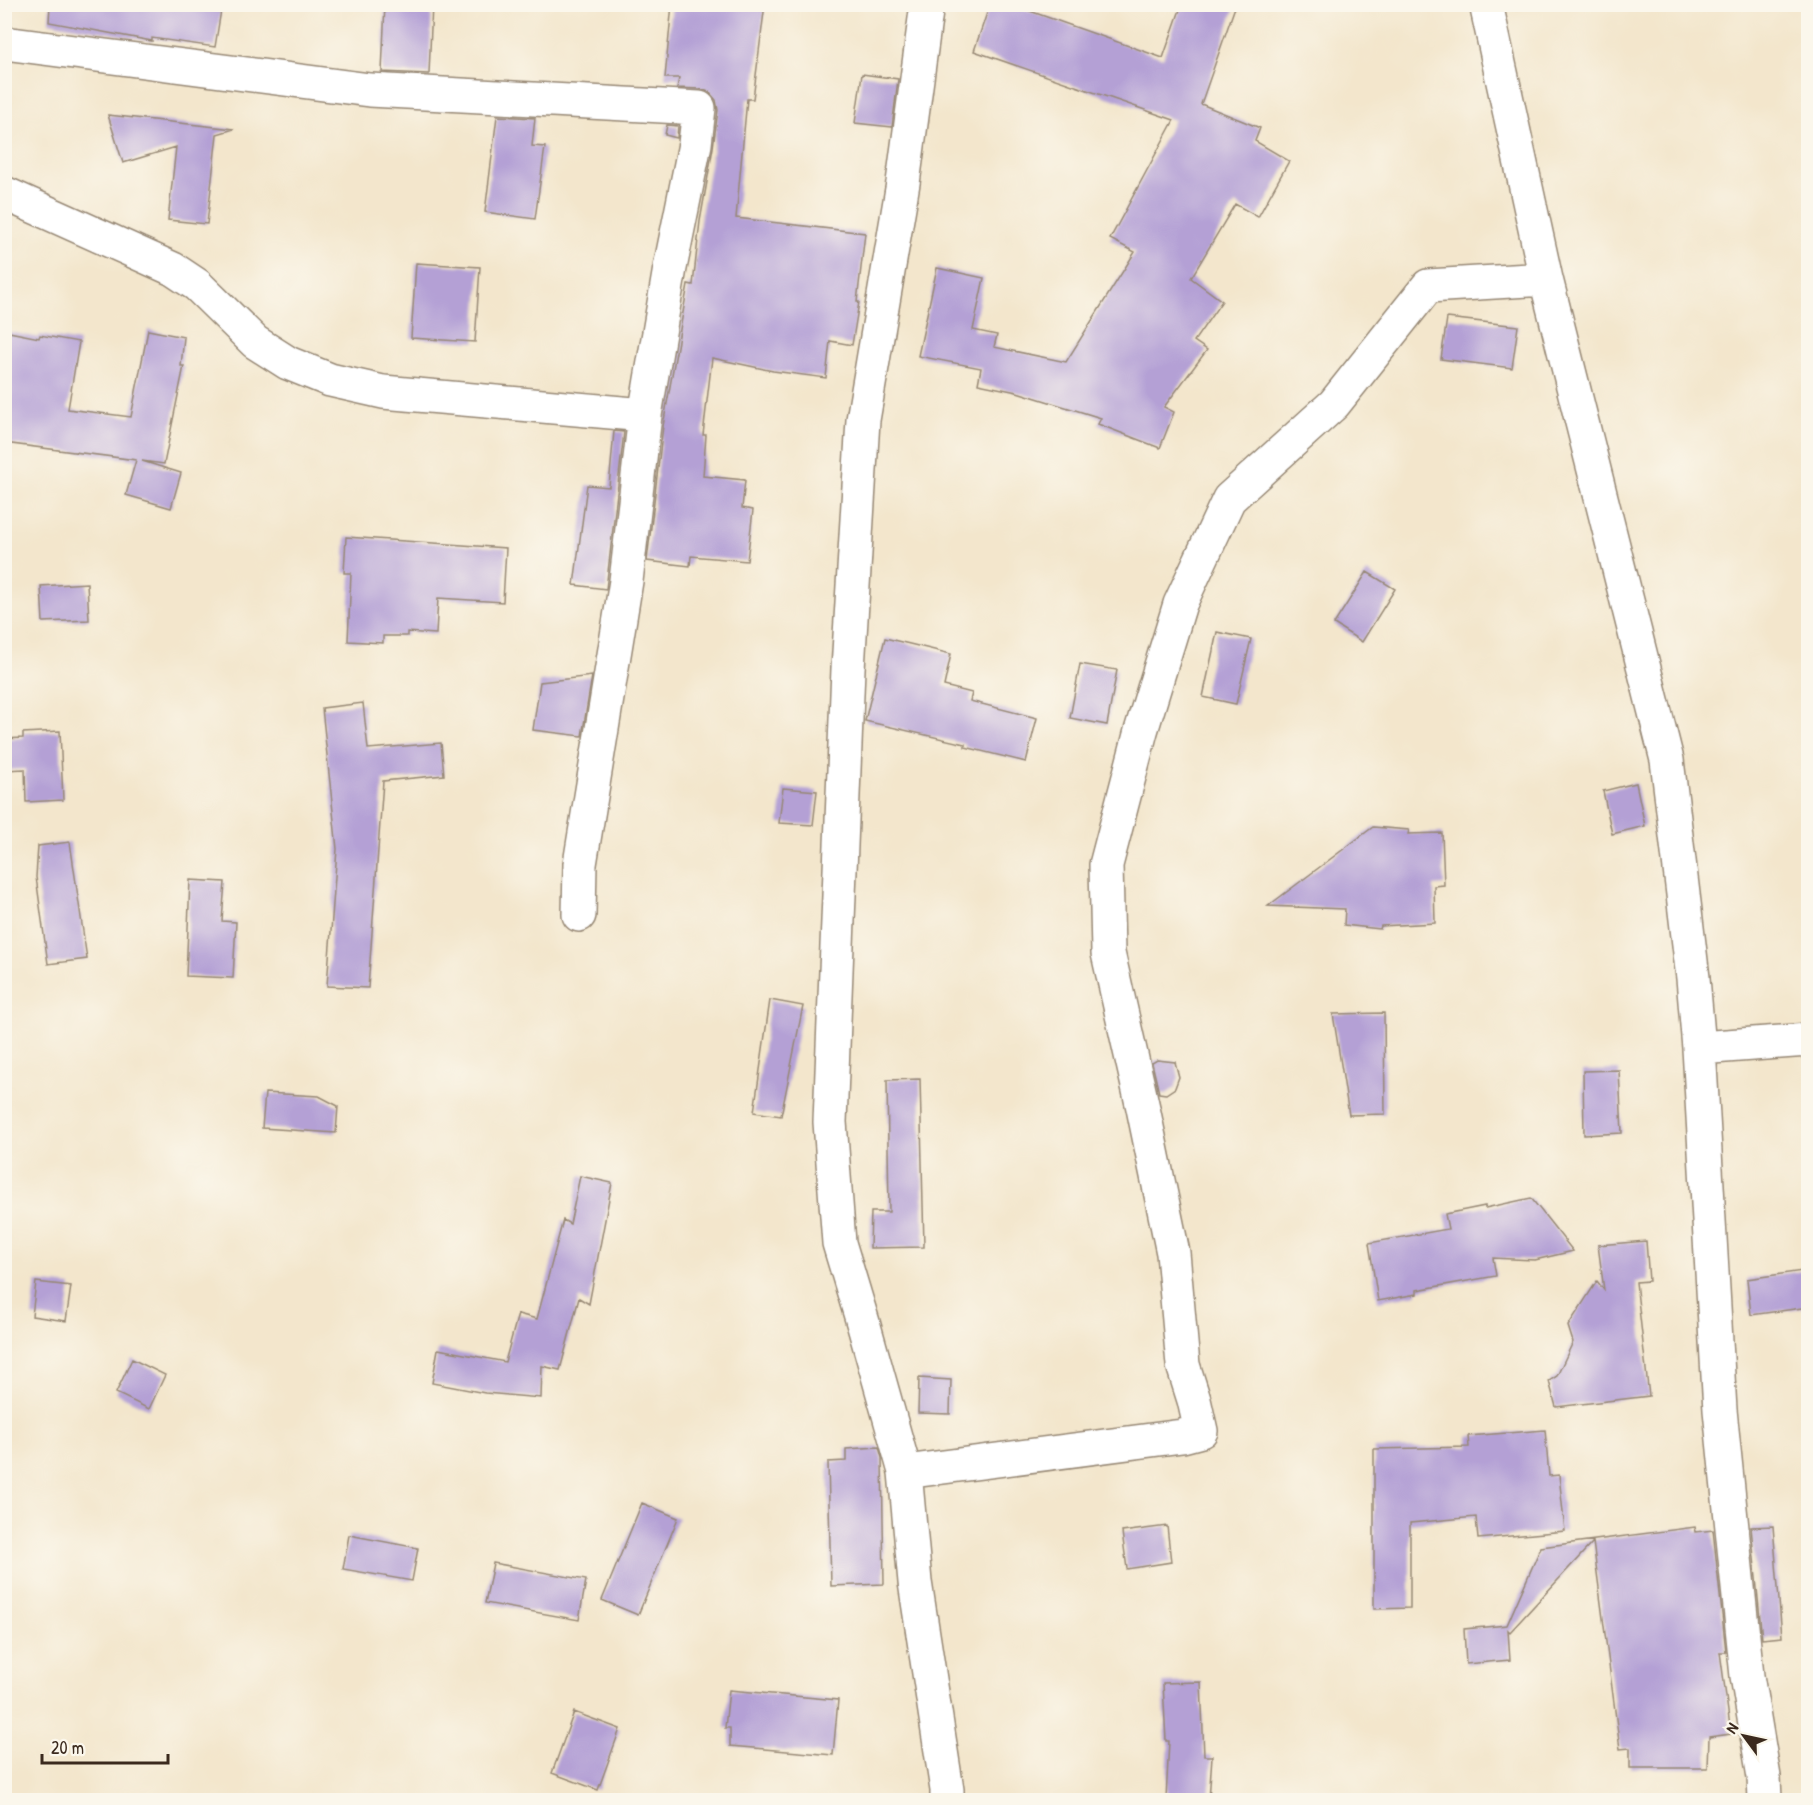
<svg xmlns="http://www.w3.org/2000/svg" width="1813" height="1805" font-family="'Patrick Hand',sans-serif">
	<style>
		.building { fill: #b4a0d5 }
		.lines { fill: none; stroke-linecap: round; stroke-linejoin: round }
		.minor-casing { stroke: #978875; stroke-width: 36 }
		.minor { stroke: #fff; stroke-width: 33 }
	</style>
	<rect width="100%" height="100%" fill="#fbf7ec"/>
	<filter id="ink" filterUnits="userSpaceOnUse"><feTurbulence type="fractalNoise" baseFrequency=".0167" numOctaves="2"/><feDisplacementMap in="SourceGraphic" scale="12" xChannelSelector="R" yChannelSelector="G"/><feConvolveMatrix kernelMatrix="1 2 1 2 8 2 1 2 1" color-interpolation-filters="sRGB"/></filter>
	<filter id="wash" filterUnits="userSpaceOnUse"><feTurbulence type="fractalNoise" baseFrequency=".008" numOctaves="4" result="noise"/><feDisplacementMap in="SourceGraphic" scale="24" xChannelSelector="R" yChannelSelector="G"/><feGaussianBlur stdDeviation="1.35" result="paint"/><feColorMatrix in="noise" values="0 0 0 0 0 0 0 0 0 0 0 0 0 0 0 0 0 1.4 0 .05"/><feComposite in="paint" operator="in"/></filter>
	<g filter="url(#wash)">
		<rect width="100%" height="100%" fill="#f3e6cc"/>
		<g id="blocks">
			<path class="building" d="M 50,4 L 222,4 L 215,47 L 152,38 L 152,41 L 49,22 Z
				M 385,4 L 432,4 L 429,74 L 382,72 Z
				M 672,4 L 765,4 L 753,99 L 747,99 L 736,218 L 865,233 L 857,302 L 859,302 L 852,345 L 830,341 L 826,378 L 773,371 L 712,358 L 703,435 L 706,435 L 703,476 L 745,480 L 742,508 L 753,510 L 747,561 L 691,556 L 690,566 L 647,561 L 663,426 L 688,284 L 693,285 L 700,221 L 713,148 L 718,110 L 716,100 L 709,92 L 700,89 L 677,88 L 679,78 L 665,78 Z
				M 990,4 L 1010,4 L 1163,58 L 1182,4 L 1236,4 L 1201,104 L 1260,128 L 1255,141 L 1289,161 L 1258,217 L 1235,204 L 1191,278 L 1222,301 L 1194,341 L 1207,350 L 1164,407 L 1174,412 L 1160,448 L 1098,424 L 1101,418 L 1017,392 L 978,384 L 981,368 L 918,356 L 937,268 L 984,278 L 973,330 L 997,335 L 994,347 L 1066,362 L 1135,252 L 1110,239 L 1174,120 L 974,51 Z
				M 862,74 L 898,79 L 892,127 L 855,123 Z
				M 108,115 L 234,129 L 217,134 L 207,224 L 168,220 L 176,147 L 123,163 Z
				M 497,116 L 535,118 L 532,146 L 545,147 L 535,219 L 485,212 Z
				M 667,125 L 678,126 L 677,138 L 665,135 Z
				M 416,263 L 480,267 L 475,342 L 411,338 Z
				M 1447,318 L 1518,326 L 1512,368 L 1441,359 Z
				M 148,330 L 184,337 L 181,366 L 184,366 L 164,464 L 142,461 L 181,473 L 171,508 L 126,495 L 136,460 L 4,443 L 4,331 L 39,338 L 40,335 L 79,342 L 68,409 L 131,417 Z
				M 614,431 L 624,432 L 606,589 L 574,585 L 587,485 L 609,487 Z
				M 346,537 L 506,548 L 503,602 L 438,598 L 436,634 L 407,632 L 407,636 L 383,636 L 383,643 L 348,641 L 351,573 L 344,573 Z
				M 1367,572 L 1395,589 L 1362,642 L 1334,624 Z
				M 87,583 L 89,620 L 43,622 L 41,586 Z
				M 1217,632 L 1251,639 L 1236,704 L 1203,697 Z
				M 885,638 L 951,654 L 944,686 L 972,693 L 970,701 L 1037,718 L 1026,762 L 965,747 L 965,744 L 865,721 Z
				M 1080,664 L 1117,670 L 1107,725 L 1070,718 Z
				M 592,676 L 582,736 L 533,730 L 540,682 Z
				M 363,703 L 368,749 L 441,743 L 444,775 L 383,781 L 368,988 L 327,986 L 337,849 L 322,708 Z
				M 60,731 L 63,800 L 26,802 L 25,769 L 4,770 L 4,739 L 23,738 L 23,733 Z
				M 1636,783 L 1645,826 L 1612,834 L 1603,791 Z
				M 783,788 L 817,791 L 813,825 L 779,823 Z
				M 1373,827 L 1409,830 L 1408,834 L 1442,833 L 1444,885 L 1434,886 L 1435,923 L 1381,926 L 1380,929 L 1344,925 L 1345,909 L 1268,906 Z
				M 70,842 L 87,959 L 48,964 L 36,877 L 38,846 Z
				M 190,880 L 225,882 L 222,921 L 236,922 L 233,978 L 186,976 Z
				M 770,1000 L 803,1006 L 781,1116 L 754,1112 Z
				M 1384,1013 L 1385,1114 L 1349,1115 L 1333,1014 Z
				M 1157,1060 L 1175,1062 L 1179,1077 L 1175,1088 L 1166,1094 L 1159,1093 L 1152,1063 Z
				M 1619,1070 L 1622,1133 L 1584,1135 L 1583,1071 Z
				M 920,1079 L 924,1247 L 870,1248 L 871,1212 L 889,1212 L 887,1080 Z
				M 265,1093 L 319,1096 L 338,1106 L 336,1133 L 262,1128 Z
				M 580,1176 L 612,1183 L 589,1304 L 579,1298 L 560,1370 L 542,1366 L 541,1398 L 485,1393 L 432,1383 L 438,1349 L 505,1362 L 518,1314 L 537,1319 L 563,1220 L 570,1224 Z
				M 1531,1198 L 1573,1251 L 1535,1260 L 1493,1258 L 1496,1276 L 1417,1290 L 1417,1294 L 1378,1301 L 1369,1243 L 1448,1229 L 1445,1214 L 1485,1206 L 1485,1208 Z
				M 1646,1241 L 1649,1281 L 1636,1282 L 1649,1396 L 1556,1407 L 1549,1381 L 1557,1376 L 1573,1342 L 1568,1326 L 1597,1281 L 1604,1290 L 1598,1245 Z
				M 1809,1270 L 1809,1307 L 1751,1315 L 1747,1279 Z
				M 36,1282 L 71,1286 L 66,1321 L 32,1316 Z
				M 132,1359 L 165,1375 L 149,1409 L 116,1393 Z
				M 919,1378 L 951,1380 L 950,1414 L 918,1413 Z
				M 1545,1430 L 1549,1476 L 1559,1475 L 1565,1531 L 1478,1539 L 1476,1517 L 1410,1523 L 1410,1608 L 1374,1609 L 1374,1449 L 1469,1447 L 1468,1436 Z
				M 879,1447 L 882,1458 L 884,1584 L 831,1586 L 828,1462 L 846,1461 L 846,1449 Z
				M 642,1503 L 678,1518 L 638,1615 L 602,1600 Z
				M 1167,1526 L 1171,1562 L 1127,1569 L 1122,1532 Z
				M 1773,1526 L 1782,1637 L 1762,1639 L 1751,1527 Z
				M 1695,1527 L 1696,1532 L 1713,1530 L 1726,1652 L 1720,1652 L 1731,1734 L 1709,1737 L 1708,1768 L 1630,1768 L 1630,1748 L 1620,1749 L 1593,1542 L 1510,1632 L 1508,1630 L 1510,1660 L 1466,1664 L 1464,1629 L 1507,1625 L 1541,1547 Z
				M 349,1535 L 418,1548 L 412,1581 L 343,1569 Z
				M 493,1563 L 586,1580 L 579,1620 L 485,1603 Z
				M 1201,1682 L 1204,1756 L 1212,1756 L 1209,1800 L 1166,1800 L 1169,1741 L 1166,1741 L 1163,1683 Z
				M 729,1690 L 838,1700 L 833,1755 L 730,1746 L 730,1728 L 725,1728 Z
				M 574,1712 L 620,1729 L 598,1790 L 552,1773 Z"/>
		</g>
	</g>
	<g filter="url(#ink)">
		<use href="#blocks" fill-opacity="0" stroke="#978875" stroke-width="1.5"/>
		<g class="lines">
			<g class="minor-casing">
				<path id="minor" d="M 927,4 L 903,183 L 863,420 L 848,669 L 830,1122 L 839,1243 L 864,1326 L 905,1472 L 915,1582 L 947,1790 L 947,1800
					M 1486,4 L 1546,279 L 1667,760 L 1693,978 L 1699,1048 L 1720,1410 L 1747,1676 L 1764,1777 L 1765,1800
					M 4,43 L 370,90 L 699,108 L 695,144 L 670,268 L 645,415 L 626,581 L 580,864 L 579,915
					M 4,193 L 173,269 L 197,285 L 255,342 L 288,363 L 330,380 L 383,392 L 645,415
					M 1699,1048 L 1808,1040
					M 905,1472 L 1182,1436 L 1201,1431 L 1194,1400 L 1183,1365 L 1173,1253 L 1143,1108 L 1108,953 L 1106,865 L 1141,731 L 1180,604 L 1229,499 L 1334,404 L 1428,286 L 1546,279"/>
			</g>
			<use href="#minor" class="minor"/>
		</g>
	</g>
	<rect width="1813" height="1805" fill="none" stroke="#fbf7ec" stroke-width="24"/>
	<g transform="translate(1744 1736) rotate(303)" stroke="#fbf7ec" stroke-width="4.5" paint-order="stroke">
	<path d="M0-4.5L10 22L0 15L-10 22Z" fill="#3b2a1e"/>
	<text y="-9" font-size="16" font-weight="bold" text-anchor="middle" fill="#3b2a1e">N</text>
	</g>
	<path d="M42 1754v9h126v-9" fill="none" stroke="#3b2a1e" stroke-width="3"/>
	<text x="51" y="1754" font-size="18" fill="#3b2a1e" stroke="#fbf7ec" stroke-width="4.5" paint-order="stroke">20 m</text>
</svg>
